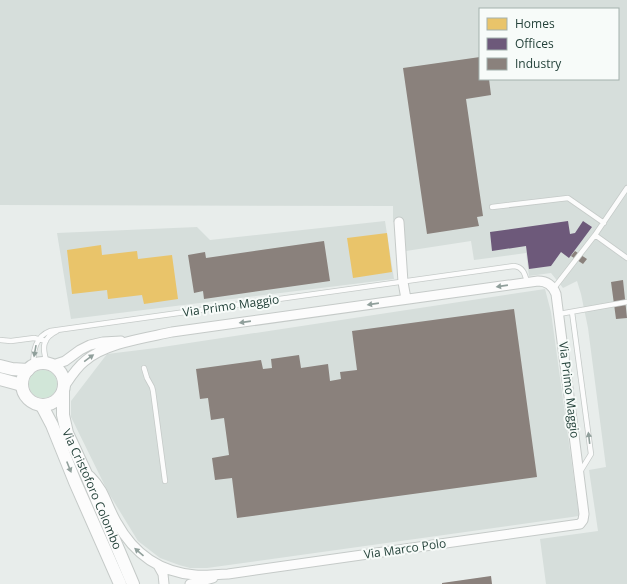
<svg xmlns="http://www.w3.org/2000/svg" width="627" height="584" font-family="'Open Sans',sans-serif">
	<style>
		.built { fill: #d6dedb; fill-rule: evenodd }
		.green { fill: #d1e6d8 }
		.homes { fill: #e9c46a }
		.offices { fill: #6d597a }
		.industry { fill: #8a817c }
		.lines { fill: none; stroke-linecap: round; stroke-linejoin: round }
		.service-casing { stroke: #c5cac8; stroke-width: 6 }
		.minor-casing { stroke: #c5cac8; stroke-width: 11 }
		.tertiary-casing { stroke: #c5cac8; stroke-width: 14 }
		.service { stroke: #fcfcfc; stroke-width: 4.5 }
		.minor { stroke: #fcfcfc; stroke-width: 9 }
		.tertiary { stroke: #fcfcfc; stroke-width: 12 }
		.oneway { fill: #909f9b }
		.labels { text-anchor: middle; stroke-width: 4; stroke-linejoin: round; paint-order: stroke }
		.street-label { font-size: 12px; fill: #24423a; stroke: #f7fbf9 }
	</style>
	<rect width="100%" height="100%" fill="#e8edeb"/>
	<path class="built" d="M 0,0 L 627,0 L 627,584 L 546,584 L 540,539 L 598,531 L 589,470 L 606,467 L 588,328 L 581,294 L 577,281 L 563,288 L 551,273 L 529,276 L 526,253 L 474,260 L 471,241 L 406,251 L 404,222 L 393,222 L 393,206 L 0,205 ZM 480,9 L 618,9 L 618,79 L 480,79 Z
		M 385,221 L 394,279 L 71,319 L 57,233 L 197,227 L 210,240 Z
		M 545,289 L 551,312 L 579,516 L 207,568 L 190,568 L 179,565 L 160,558 L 138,541 L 108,492 L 71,417 L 71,401 L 107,354 L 156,348 Z"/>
	<path class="green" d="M29 384a14 14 0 1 1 28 0a14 14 0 1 1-28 0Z"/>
	<path class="homes" d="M 387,233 L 392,272 L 353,278 L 347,238 Z
		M 101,245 L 102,255 L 137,251 L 138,259 L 172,255 L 178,299 L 144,304 L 142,295 L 108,299 L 107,290 L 72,294 L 67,250 Z"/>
	<path class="offices" d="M 568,221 L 570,234 L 575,233 L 583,221 L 592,227 L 569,258 L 561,252 L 551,266 L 529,269 L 526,246 L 492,251 L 490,232 Z"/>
	<path class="industry" d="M 480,57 L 480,79 L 489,79 L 491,95 L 466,99 L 483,216 L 477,217 L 479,226 L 427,234 L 403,68 Z
		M 324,241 L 330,281 L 204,299 L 203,291 L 194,293 L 188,255 L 205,252 L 206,258 Z
		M 575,251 L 587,259 L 583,264 L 571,256 Z
		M 623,280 L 627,318 L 616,319 L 611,282 Z
		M 514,309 L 537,477 L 237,518 L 232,478 L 215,480 L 212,458 L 229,455 L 224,418 L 211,420 L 208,398 L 200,399 L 196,369 L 261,360 L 263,369 L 272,368 L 271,359 L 299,355 L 301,368 L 328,364 L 330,381 L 341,379 L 340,372 L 357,370 L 352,331 Z
		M 491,576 L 492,584 L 442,584 L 442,583 Z"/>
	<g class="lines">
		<g class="service-casing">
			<path id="service" d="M 492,207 L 568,198 L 604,223
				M 595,235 L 627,258
				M 554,288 L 595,235 L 627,188
				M 572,312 L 591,454 L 580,472
				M 559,314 L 627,302
				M 0,340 L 11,341 L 34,338 L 46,341
				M 47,363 C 42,348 42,338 57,331
				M 34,365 C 32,352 36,336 50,331 L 514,266 C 523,267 525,274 527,282
				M 144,368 L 147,378 L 152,387 L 153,391 L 165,481"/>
		</g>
		<g class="minor-casing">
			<path id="minor" d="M 399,222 L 403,282 L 406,299
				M 53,365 L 65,361 L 80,350 L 90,345 L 103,342 L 121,341
				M 64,387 C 70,378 76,368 85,361 C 106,343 145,338 172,332 L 538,281 C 547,281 553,286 556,294 L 584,514 L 583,520 L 580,524 L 228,574 C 217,574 206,576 195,575 C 159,572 134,554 117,523 C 111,513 107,501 101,490 C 98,485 94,480 90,476
				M 158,565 L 163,574 L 164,584
				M 190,584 L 213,578"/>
		</g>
		<g class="tertiary-casing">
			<g id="tertiary">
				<circle cx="43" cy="384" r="21"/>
				<path d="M 0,366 L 12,369 L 28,370"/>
				<path d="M 0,379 L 22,385"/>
				<path id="s1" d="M 63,392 L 63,415 L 67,433 L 87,476 L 133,584"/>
				<path d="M 42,406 L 52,425 L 75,482 L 120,584"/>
			</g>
		</g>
		<use href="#service" class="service"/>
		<use href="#minor" class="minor"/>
		<use href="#tertiary" class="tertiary"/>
	</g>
	<defs><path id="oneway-solid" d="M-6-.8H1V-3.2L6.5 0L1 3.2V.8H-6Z"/></defs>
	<g class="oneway">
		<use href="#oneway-solid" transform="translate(502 286) rotate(172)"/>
		<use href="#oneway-solid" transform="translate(373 304) rotate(172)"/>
		<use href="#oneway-solid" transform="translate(245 322) rotate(172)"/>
		<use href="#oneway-solid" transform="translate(35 351) rotate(100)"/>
		<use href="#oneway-solid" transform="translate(89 358) rotate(-36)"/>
		<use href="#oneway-solid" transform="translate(589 438) rotate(-97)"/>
		<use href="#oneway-solid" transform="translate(69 467) rotate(68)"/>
		<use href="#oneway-solid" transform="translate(139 552) rotate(-139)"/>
	</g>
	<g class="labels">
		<g class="street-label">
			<text transform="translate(231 306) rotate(-8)" y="4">Via Primo Maggio</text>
			<text transform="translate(569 390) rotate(83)" y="4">Via Primo Maggio</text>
			<text dy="4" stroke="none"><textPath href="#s1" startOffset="103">Via Cristoforo Colombo</textPath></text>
			<text transform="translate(405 549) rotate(-8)" y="4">Via Marco Polo</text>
		</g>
	</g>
	<rect x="479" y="8" width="140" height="72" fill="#f7fbf9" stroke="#a3b1ad"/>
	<rect x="487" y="18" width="20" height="12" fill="#e9c46a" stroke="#a3b1ad"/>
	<text x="515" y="28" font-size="12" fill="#24423a">Homes</text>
	<rect x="487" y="38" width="20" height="12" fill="#6d597a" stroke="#a3b1ad"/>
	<text x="515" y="48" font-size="12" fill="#24423a">Offices</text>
	<rect x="487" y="58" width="20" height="12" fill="#8a817c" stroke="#a3b1ad"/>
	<text x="515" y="68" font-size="12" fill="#24423a">Industry</text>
</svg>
